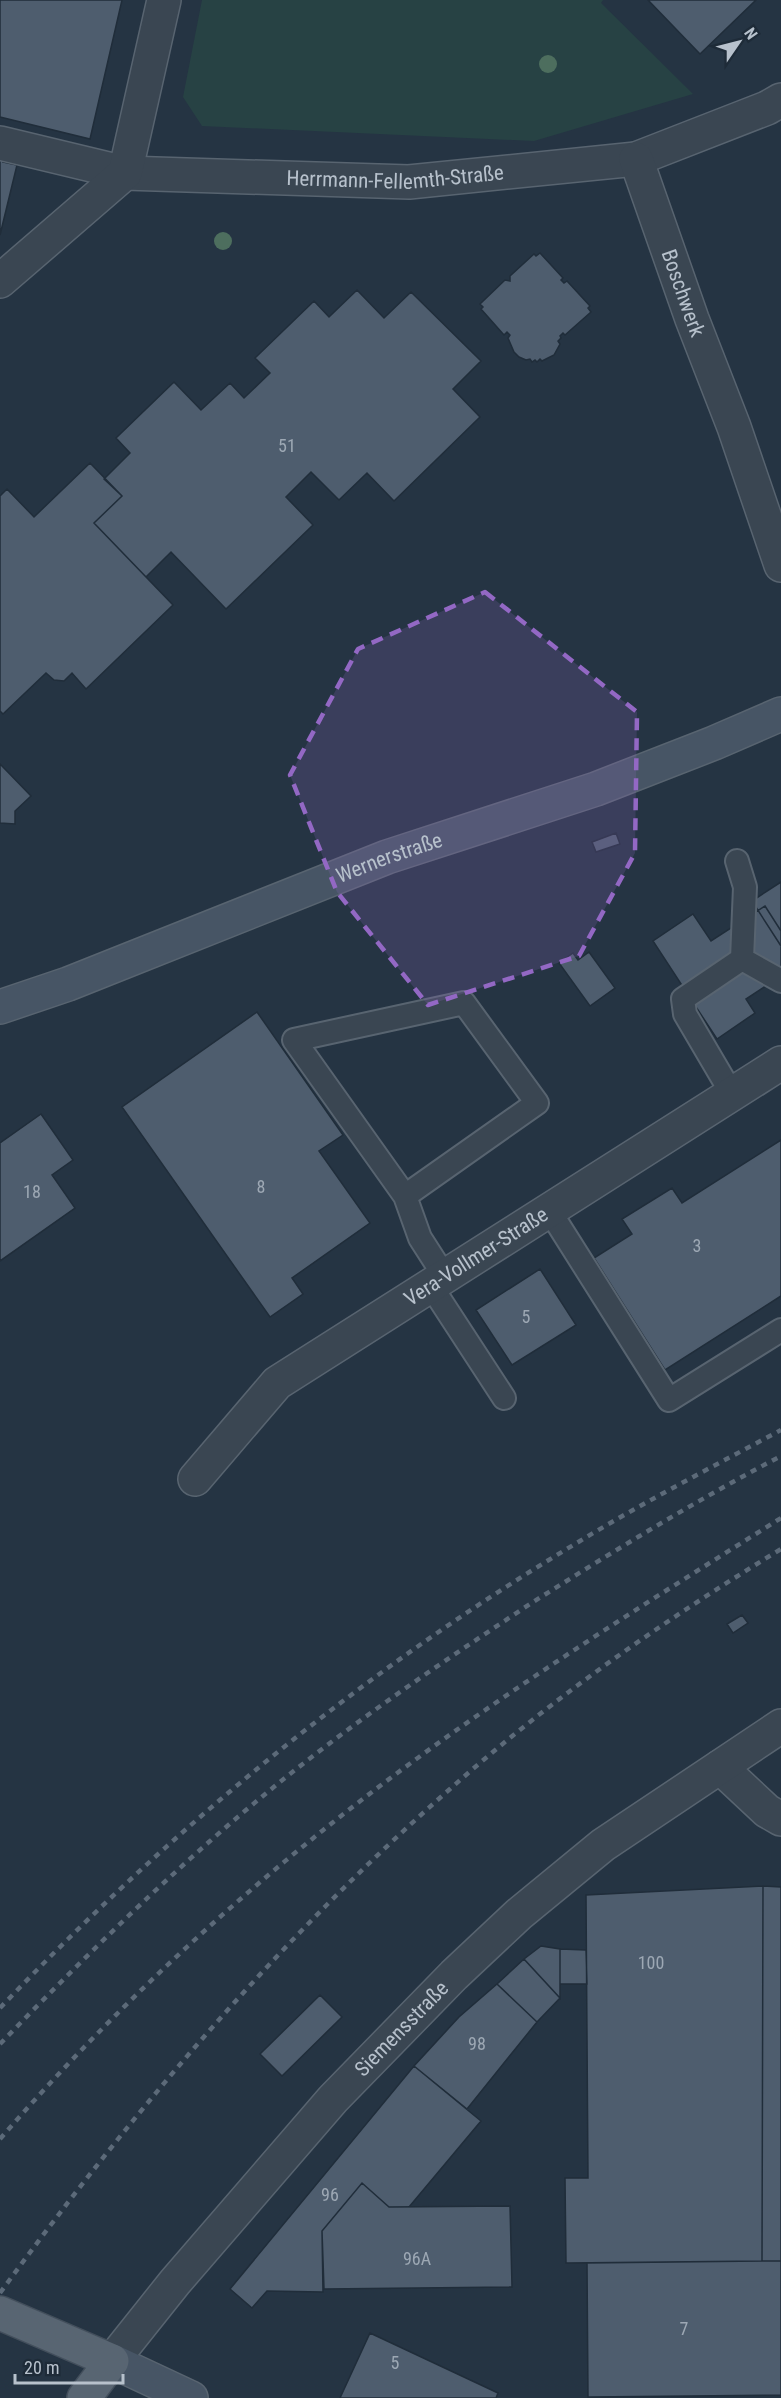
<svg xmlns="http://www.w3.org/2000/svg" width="781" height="2398" font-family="'Roboto Condensed',sans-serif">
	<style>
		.green { fill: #274244 }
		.building { fill: #4e5d6e; stroke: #202d3a; stroke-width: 1.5 }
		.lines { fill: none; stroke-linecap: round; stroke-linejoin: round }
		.service-casing { stroke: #586470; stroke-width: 26 }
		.minor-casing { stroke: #586470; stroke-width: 36 }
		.secondary-casing { stroke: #586470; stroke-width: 36 }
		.primary-casing { stroke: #434f5c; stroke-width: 36 }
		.service { stroke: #3a4652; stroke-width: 22 }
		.minor { stroke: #3a4652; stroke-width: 33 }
		.secondary { stroke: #475565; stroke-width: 33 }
		.primary { stroke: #586572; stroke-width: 33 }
		.rail { stroke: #5c6a79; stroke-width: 4.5; stroke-dasharray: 6 6; stroke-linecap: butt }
		.tree { fill: #4d6e5e }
		.marked { fill: #9368c4; fill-opacity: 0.2; stroke: #9368c4; stroke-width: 4.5; stroke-dasharray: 12 8; stroke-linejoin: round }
		.labels { text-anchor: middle; stroke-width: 4.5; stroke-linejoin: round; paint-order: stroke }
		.number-label { font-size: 18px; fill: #9da8b4 }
		.street-label { font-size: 21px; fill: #b7c1cc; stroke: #1e2b38 }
	</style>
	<rect width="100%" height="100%" fill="#253443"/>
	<path class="green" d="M 202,0 L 603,0 L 601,3 L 693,94 L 534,141 L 202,126 L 183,97 Z"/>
	<path class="building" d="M 0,0 L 122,0 L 90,139 L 0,117 Z
		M 648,0 L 756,0 L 700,54 Z
		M 0,156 L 5,157 L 3,162 L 17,165 L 0,235 Z
		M 540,253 L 563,278 L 561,280 L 564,283 L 567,281 L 590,306 L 588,308 L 591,312 L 565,335 L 563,333 L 560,336 L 561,338 L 558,341 L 560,344 L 554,355 L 542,361 L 540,359 L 537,362 L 535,360 L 532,362 L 530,359 L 526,360 L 519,357 L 514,352 L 508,338 L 510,335 L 507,332 L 504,335 L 481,309 L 483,307 L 480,304 L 505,280 L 510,281 L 510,276 L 534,254 L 536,256 Z
		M 357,290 L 384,318 L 411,292 L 481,361 L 453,389 L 480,417 L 394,501 L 367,473 L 339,500 L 311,472 L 286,497 L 313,525 L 226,609 L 171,552 L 146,577 L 94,523 L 122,496 L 104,479 L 130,453 L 116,438 L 174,382 L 201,410 L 230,383 L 244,398 L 270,373 L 255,358 L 314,301 L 329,317 Z
		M 90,463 L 122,496 L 94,523 L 173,605 L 86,689 L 72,673 L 64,681 L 54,680 L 46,673 L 3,714 L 0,711 L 0,496 L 7,489 L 34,517 Z
		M 0,764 L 31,796 L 15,811 L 15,824 L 0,823 Z
		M 616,833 L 620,844 L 596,852 L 592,842 Z
		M 781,882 L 781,946 L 752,901 Z
		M 765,906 L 781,931 L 781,976 L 746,999 L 755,1013 L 717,1039 L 653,941 L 693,914 L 711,941 Z
		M 589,952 L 615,988 L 590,1006 L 559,963 L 573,953 L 578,960 Z
		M 257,1012 L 343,1135 L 319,1151 L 370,1223 L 292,1278 L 303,1294 L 270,1317 L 122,1107 Z
		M 41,1114 L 73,1160 L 52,1175 L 75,1208 L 0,1261 L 0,1143 Z
		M 781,1140 L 781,1296 L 665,1370 L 594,1258 L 632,1234 L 622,1219 L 672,1188 L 682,1203 Z
		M 540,1269 L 576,1325 L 512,1365 L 476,1310 Z
		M 742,1615 L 748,1623 L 733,1633 L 727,1624 Z
		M 763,1886 L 762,2261 L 566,2263 L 565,2178 L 588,2178 L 586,1895 Z
		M 763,1886 L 781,1887 L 781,2261 L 762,2261 Z
		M 541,1946 L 560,1949 L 560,1998 L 524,1959 Z
		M 560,1949 L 586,1950 L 587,1984 L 560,1984 Z
		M 524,1959 L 560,1998 L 537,2022 L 497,1984 Z
		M 497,1984 L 537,2022 L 467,2109 L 414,2066 L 459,2017 Z
		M 320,1995 L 342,2017 L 282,2076 L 260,2054 Z
		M 414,2066 L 481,2121 L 409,2207 L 389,2207 L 362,2183 L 322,2231 L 323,2292 L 267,2291 L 252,2308 L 230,2289 Z
		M 362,2183 L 389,2207 L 510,2206 L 512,2287 L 324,2289 L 322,2231 Z
		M 762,2261 L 781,2261 L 781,2395 L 588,2397 L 587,2263 Z
		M 370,2333 L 498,2393 L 496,2398 L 340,2398 Z"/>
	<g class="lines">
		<g class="service-casing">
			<path id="service" d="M 737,861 L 745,887 L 742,959
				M 732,1094 L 685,1014 L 683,999 L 742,959 L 781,981
				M 405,1196 L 537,1103 L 464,1003 L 294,1040 L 405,1196 L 420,1238 L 445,1277
				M 549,1210 L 669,1400 L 781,1330
				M 431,1286 L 504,1398"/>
		</g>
		<g class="minor-casing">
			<g id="minor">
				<path id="s1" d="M 0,143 L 125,173 L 409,182 L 636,159 L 767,108 L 781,100"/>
				<path id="s2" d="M 636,159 L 692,319 L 734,427 L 781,565"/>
				<path d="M 0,281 L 125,173 L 164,0"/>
				<path id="s3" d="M 195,1479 L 277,1383 L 781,1063"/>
				<path d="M 720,1767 L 767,1811 L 781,1819"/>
				<path id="s4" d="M 112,2361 L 175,2282 L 333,2099 L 454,1975 L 519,1914 L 603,1845 L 781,1726"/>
			</g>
		</g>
		<g class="secondary-casing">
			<g id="secondary">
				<path id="s5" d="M 0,1007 L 68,984 L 387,857 L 596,789 L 714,743 L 781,714"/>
				<path d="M 112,2361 L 191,2398"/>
			</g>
		</g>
		<g class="primary-casing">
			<path id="primary" d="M 0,2313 L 112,2361 L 84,2398"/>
		</g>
		<use href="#service" class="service"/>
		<use href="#minor" class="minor"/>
		<use href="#secondary" class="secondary"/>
		<use href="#primary" class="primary"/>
		<path class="rail" d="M 0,2008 C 171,1829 362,1672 575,1544 C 642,1503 712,1467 781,1430
			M 0,2044 C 96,1945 195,1848 304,1763 C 377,1706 453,1655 530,1604 C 612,1552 695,1501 781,1456
			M 0,2139 C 99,2025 209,1921 327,1827 C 470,1713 627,1615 781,1518
			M 0,2293 C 133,2111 280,1938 450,1789 C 552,1698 665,1620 781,1549"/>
	</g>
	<g class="tree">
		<circle cx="548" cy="64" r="9"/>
		<circle cx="223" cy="241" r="9"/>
	</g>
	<path class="marked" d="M 485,592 L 637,712 L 635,853 L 579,956 L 428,1005 L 337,892 L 290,775 L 358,649 Z"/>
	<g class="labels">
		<g class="number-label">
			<text x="287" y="452">51</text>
			<text x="261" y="1193">8</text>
			<text x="32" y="1198">18</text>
			<text x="697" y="1252">3</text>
			<text x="526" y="1323">5</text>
			<text x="651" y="1969">100</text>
			<text x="477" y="2050">98</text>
			<text x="330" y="2201">96</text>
			<text x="417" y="2265">96A</text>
			<text x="684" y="2335">7</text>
			<text x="395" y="2369">5</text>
		</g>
		<g class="street-label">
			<text dy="7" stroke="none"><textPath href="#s1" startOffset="399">Herrmann-Fellemth-Straße</textPath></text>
			<text dy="7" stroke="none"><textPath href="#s2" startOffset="142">Boschwerk</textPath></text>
			<text dy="7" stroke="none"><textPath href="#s5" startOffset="417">Wernerstraße</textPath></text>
			<text dy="7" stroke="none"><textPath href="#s3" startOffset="362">Vera-Vollmer-Straße</textPath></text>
			<text dy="7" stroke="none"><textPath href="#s4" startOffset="441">Siemensstraße</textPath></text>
		</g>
	</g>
	<g transform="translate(739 42) rotate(55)" stroke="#1e2b38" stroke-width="4.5" paint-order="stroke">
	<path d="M0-4.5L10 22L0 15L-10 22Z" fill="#b7c1cc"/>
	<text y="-9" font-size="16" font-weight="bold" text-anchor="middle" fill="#b7c1cc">N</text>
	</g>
	<path d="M15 2374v9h108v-9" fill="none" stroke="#b7c1cc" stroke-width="3"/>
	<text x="24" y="2374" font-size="18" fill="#b7c1cc" stroke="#1e2b38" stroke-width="4.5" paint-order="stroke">20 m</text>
</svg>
